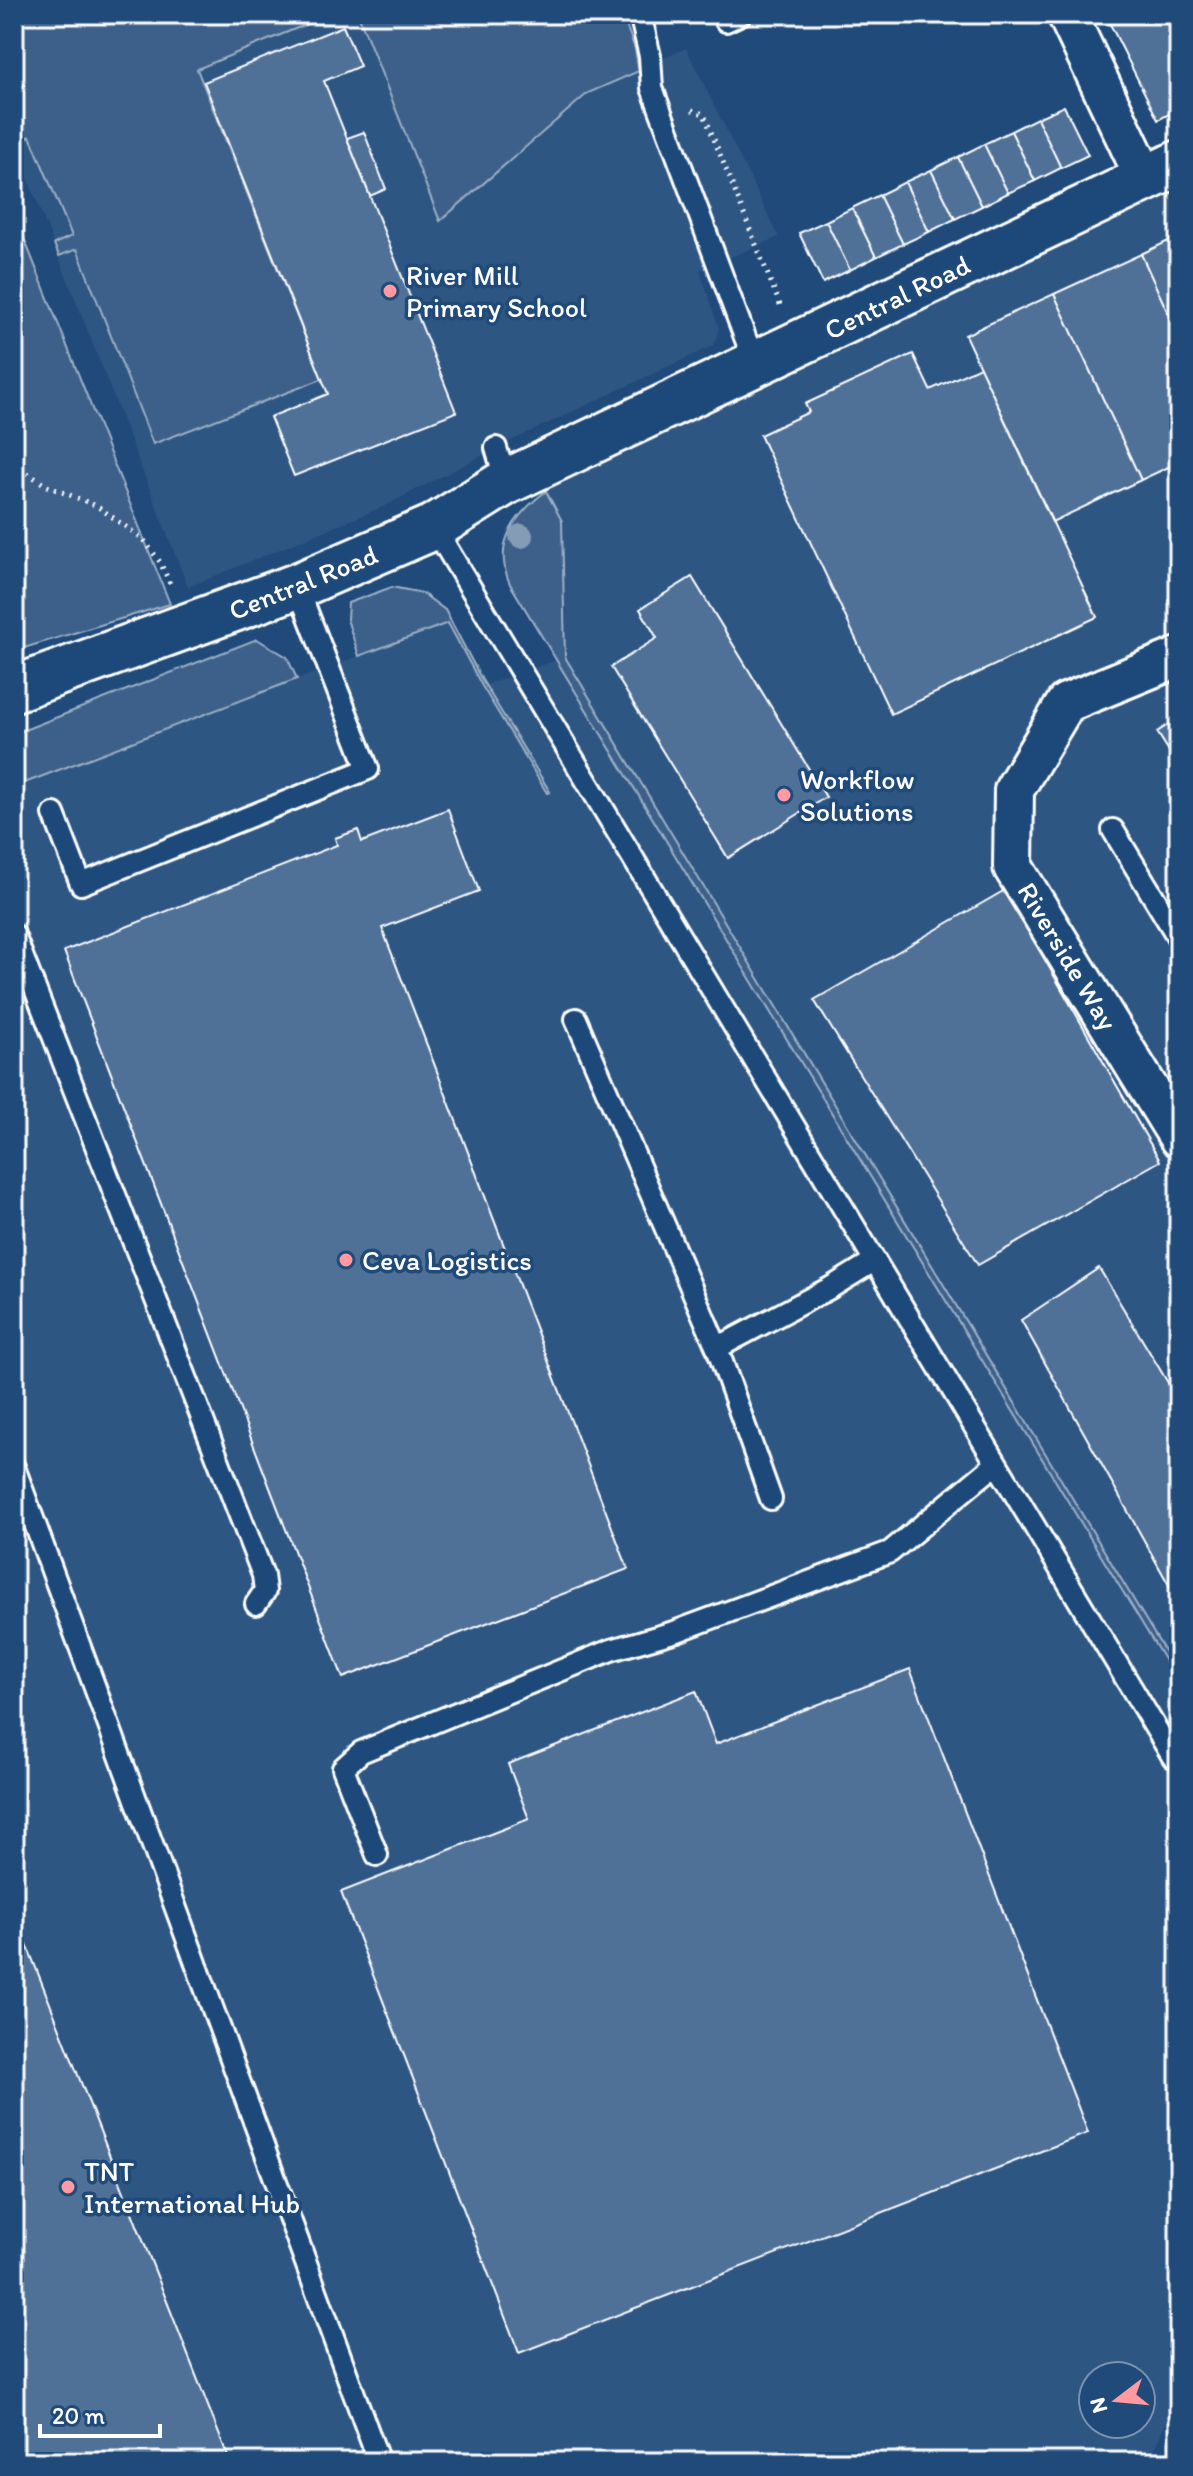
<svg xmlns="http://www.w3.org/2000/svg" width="1193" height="2476" font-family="Itim,sans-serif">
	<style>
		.built { fill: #2e5683; fill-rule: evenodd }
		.green { fill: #3c618b; stroke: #9eb0c5; stroke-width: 2 }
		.building { fill: #507197; stroke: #fff; stroke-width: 2 }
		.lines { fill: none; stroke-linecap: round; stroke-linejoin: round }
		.lane-casing { stroke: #fff; stroke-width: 26 }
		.street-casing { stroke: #fff; stroke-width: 44 }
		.secondary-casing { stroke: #fff; stroke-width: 50 }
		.path { stroke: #fff; stroke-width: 5; stroke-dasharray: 2 6; stroke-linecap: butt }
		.lane { stroke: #1f4a7a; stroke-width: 20 }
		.street { stroke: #1f4a7a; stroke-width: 38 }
		.secondary { stroke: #1f4a7a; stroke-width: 44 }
		.tree { fill: #859cb6 }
		.poi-dot { fill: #ff9aa2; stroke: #1f4a7a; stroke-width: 3 }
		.labels { text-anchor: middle; stroke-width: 7; stroke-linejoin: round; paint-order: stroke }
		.poi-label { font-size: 28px; fill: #fff; stroke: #1f4a7a; text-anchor: start }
		.street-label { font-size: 28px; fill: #fff; stroke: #1f4a7a }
	</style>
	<rect width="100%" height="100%" fill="#1f4a7a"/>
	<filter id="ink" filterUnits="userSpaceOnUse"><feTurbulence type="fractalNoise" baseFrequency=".0125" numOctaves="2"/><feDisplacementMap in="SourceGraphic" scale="16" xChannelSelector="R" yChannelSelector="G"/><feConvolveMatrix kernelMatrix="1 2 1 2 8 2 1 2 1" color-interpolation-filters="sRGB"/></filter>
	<g filter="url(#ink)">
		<path class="built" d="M 332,14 L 358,14 L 433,202 L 588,93 L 686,48 L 779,237 L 700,270 L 719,329 L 714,345 L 502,445 L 383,507 L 188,587 L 14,143 Z
			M 1179,190 L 1179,2397 L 1147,2462 L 14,2462 L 14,787 L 448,622 L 482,686 L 565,657 L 562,521 L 546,491 L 675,427 ZM 1093,2376 L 1141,2376 L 1141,2424 L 1093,2424 Z"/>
		<path class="green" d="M 14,14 L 332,14 L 197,69 L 322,379 L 153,444 L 77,249 L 59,256 L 54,244 L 72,236 L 30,136 L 14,143 Z
			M 358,14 L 622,14 L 635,49 L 639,71 L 588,93 L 440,221 Z
			M 20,228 L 170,604 L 14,651 L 14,230 Z
			M 546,491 L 562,521 L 565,657 L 1179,1675 L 1179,1684 L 510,584 C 492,543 515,515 546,491 Z
			M 392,587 L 422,593 L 445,610 L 482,680 L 550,792 L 547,793 L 482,686 L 448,623 L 359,656 L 347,619 L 348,603 Z
			M 257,639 L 287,657 L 297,679 L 14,787 L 14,734 Z"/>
		<path class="building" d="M 1105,14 L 1179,14 L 1179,109 L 1158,120 Z
			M 343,26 L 360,66 L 324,81 L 456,412 L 294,476 L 270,417 L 328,394 L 204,82 Z
			M 1064,106 L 1088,155 L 1061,168 L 1037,118 Z
			M 1037,118 L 1061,168 L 1035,181 L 1011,131 Z
			M 1011,131 L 1035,181 L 1008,193 L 984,144 Z
			M 364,132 L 386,189 L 370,196 L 347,138 Z
			M 984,144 L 1008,193 L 982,206 L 958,157 Z
			M 958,157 L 982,206 L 955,219 L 931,170 Z
			M 931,170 L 955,219 L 929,232 L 905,182 Z
			M 905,182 L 929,232 L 903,244 L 879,195 Z
			M 879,195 L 903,244 L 876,257 L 852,208 Z
			M 852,208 L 876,257 L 850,270 L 826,221 Z
			M 826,221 L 850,270 L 823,283 L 799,233 Z
			M 1179,236 L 1179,337 L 1141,254 Z
			M 1141,254 L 1179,337 L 1179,462 L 1141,480 L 1054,294 Z
			M 1054,294 L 1141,480 L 1052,522 L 965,335 Z
			M 913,354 L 930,390 L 980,367 L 1097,617 L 891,714 L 760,435 L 809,412 L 805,404 Z
			M 692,577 L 826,797 L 728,858 L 611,667 L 657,638 L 640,609 Z
			M 1179,718 L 1179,767 L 1157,732 Z
			M 448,809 L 479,891 L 382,928 L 628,1569 L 343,1678 L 64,951 L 337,845 L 335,838 L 358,830 L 362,842 Z
			M 1005,890 L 1160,1161 L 978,1265 L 814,1000 Z
			M 1099,1268 L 1179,1401 L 1179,1603 L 1021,1320 Z
			M 910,1669 L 1088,2133 L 519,2353 L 341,1892 L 529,1819 L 508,1764 L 696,1691 L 716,1744 Z
			M 14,1912 L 230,2462 L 14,2462 Z"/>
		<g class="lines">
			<g class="lane-casing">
				<path id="lane" d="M 640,14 L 650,56 L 652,88 L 755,364
					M 726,21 L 741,14
					M 496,448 L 506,482
					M 434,527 L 1173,1757
					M 54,814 L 81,884 L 368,769 L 297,586
					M 1113,830 L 1179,939
					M 14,935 L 263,1575 L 265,1591 L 256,1604
					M 576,1019 L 717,1348 L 771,1499
					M 717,1348 L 830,1288 L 874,1261
					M 14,1467 L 379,2462
					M 377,1855 L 343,1768 L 361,1752 L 611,1650 L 677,1631 L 890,1552 L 996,1464"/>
			</g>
			<g class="street-casing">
				<path id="street" d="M 1067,14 L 1145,178
					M 1179,657 L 1066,703 L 1014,790 L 1013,867 L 1179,1138"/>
			</g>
			<g class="secondary-casing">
				<path id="secondary" d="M 14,689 L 297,586 L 434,527 L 506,482 L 1179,163"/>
			</g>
			<path class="path" d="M 692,110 L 704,114 L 780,305
				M 14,464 L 47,486 L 97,506 L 144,540 L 160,562 L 172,588"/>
			<use href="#lane" class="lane"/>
			<use href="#street" class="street"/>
			<use href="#secondary" class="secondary"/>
		</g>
		<circle class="tree" cx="521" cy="536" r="12"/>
	</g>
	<g class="poi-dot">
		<circle cx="390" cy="291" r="8"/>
		<circle cx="784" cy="795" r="8"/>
		<circle cx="346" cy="1260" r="8"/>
		<circle cx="68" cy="2187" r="8"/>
	</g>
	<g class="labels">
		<g class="poi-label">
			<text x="406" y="285">River Mill<tspan x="406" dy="32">Primary School</tspan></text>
			<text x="800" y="789">Workflow<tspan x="800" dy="32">Solutions</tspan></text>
			<text x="362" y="1270">Ceva Logistics</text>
			<text x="84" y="2181">TNT<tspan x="84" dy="32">International Hub</tspan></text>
		</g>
		<g class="street-label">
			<text transform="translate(897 297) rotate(-26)" y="10">Central Road</text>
			<text transform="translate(303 582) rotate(-22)" y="10">Central Road</text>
			<text transform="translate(1068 956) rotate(59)" y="10">Riverside Way</text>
		</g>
	</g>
	<rect width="1193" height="2476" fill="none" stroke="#1f4a7a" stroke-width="48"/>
	<rect x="24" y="24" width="1145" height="2428" fill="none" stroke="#fff" stroke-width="3" filter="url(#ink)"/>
	<g transform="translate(1117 2400) rotate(254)"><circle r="38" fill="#1f4a7a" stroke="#7992af" stroke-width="2"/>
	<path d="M0-6L14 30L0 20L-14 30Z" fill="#ff9aa2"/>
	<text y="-12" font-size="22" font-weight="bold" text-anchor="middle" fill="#ffffff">N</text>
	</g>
	<path d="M40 2424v12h120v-12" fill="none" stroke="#ffffff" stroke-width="4"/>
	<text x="52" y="2424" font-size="24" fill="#ffffff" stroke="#1f4a7a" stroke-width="6" paint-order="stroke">20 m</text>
</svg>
